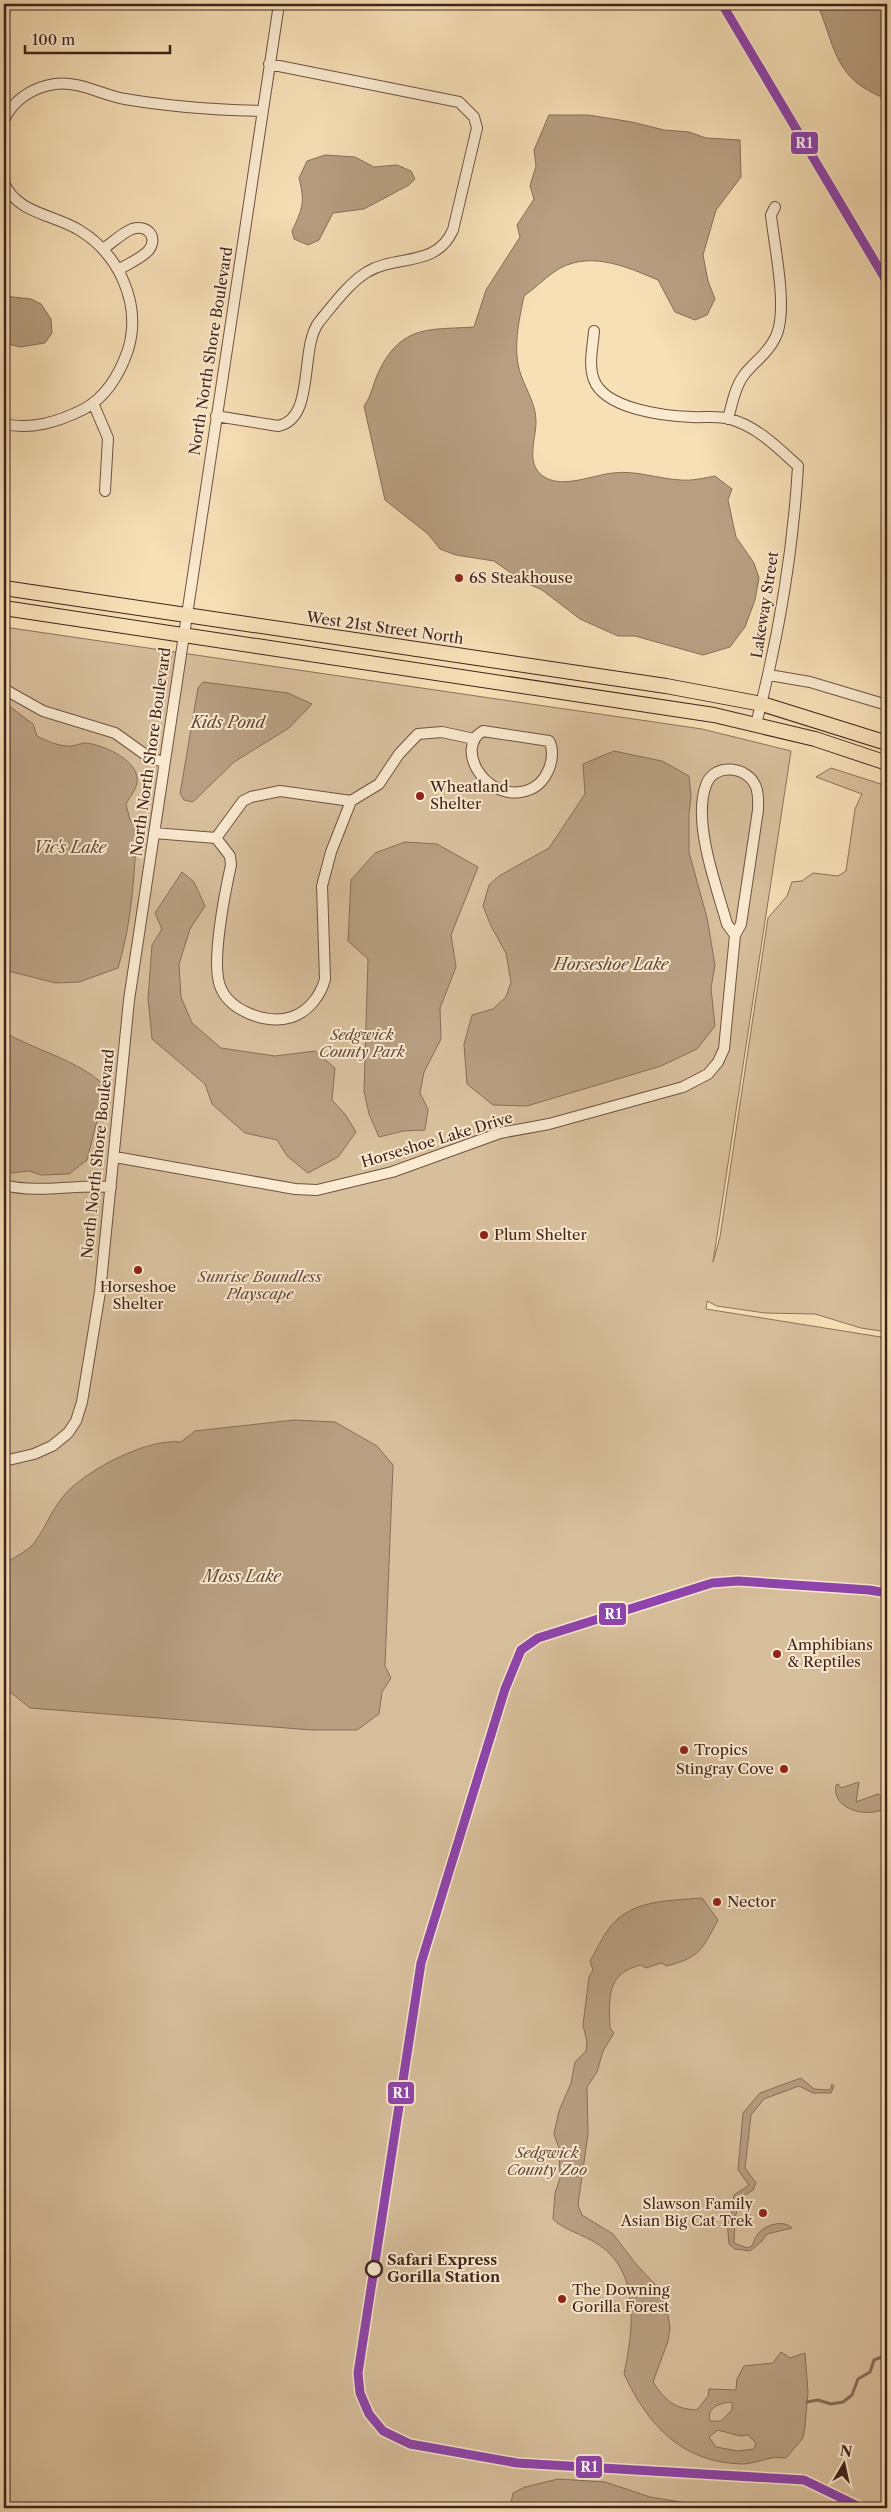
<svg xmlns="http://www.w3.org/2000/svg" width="891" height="2512" font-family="'Libre Caslon Text',serif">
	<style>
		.green { fill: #d8bf9c; stroke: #8c725c }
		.water { fill: #b89f81; stroke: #886e58; fill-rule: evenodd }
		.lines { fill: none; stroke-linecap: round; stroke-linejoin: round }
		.stream { stroke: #886e58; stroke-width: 3 }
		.minor-casing { stroke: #6d5342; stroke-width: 12 }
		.major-casing { stroke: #3f241b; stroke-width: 16 }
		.minor { stroke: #faead0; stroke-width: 10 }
		.major { stroke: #f7dfb6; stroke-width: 14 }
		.rail-1-casing { stroke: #faead0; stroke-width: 12 }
		.rail-1 { stroke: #8e44ad; stroke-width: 9 }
		.poi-dot { fill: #8f2418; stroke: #faead0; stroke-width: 2 }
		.stop-dot { fill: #faead0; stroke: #3f241b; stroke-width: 2.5 }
		.labels { text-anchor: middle; stroke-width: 4; stroke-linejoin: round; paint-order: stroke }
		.street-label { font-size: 15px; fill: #3f241b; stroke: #faead0 }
		.poi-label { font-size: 15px; fill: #3f241b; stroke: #faead0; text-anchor: start }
		.park-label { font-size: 15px; font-style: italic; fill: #654b3b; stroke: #faead0 }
		.stop-label { font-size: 15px; font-weight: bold; fill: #3f241b; stroke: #faead0; text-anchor: start }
		.water-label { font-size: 16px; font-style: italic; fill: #63493a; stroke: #faead0 }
		.line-badge { stroke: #faead0; stroke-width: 2 }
		.badge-label { font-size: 14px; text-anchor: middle; font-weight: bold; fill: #fff }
	</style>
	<rect width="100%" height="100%" fill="#f7dfb6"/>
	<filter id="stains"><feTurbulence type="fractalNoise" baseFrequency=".004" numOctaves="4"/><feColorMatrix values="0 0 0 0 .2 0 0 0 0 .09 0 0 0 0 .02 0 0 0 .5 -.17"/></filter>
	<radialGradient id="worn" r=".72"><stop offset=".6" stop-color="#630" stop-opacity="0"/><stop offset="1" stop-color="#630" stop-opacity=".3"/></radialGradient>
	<path class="green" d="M 4,627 L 702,729 L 791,751 L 713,1262 L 720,1237 L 768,918 L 787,896 L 792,882 L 802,881 L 813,873 L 838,876 L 846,871 L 855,809 L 862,794 L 816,777 L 831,768 L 887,786 L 887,1332 L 861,1328 L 815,1314 L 765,1313 L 717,1306 L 707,1301 L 706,1309 L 887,1338 L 887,2508 L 4,2508 Z"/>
	<path class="water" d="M 817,4 L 887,4 L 887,98 C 879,97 873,93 866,89 C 833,70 832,36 817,4 Z
		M 549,115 L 588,115 L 632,122 L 664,130 L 689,132 L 706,138 L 740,140 L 741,177 L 716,210 L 703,255 L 708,281 L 715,299 L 707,315 L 695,320 L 675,312 L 658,280 C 625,266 587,249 554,272 C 544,279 534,289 524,296 C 519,320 512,351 521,375 C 527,392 536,404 536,422 C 536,440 524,466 546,478 C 565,488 593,475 613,473 C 637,470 658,479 681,480 C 692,481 704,478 715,476 L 732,489 L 728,500 L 736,537 L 754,563 L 759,578 L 755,600 L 745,627 L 730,647 L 703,655 L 635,636 L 618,636 L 580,619 L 542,590 L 522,581 L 494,561 L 456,555 L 440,549 L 428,534 L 385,500 L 364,406 C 372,395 373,383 379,371 C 402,324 430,330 474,327 L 486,290 L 520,237 L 517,225 L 534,199 L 530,186 L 536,166 L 534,150 Z
		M 325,155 L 355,157 L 374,167 L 397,165 L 411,171 L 415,179 L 409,185 L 364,209 L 333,213 L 319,240 L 308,245 L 294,239 L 292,231 C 303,208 305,202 299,178 L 307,161 Z
		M 4,296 L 31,299 L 41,304 L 51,319 L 52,333 L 45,343 L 20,347 L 4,343 Z
		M 203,682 L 288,693 L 312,704 L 289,728 L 234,762 L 193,802 L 184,800 L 180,794 L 198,688 Z
		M 4,702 L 33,724 L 37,736 C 47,741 56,745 67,746 C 73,747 80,743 86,743 C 104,745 141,761 137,783 C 136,790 129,798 126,804 L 130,820 L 137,828 C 134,876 132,923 118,968 L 79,982 L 56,983 L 4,970 Z
		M 614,751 L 662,761 L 689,776 L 691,796 L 689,814 L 689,852 L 707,918 L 715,965 L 711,988 L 715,1026 L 697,1049 L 661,1066 L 527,1106 L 493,1105 L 467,1084 L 464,1044 L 472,1015 L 493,1009 L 506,997 L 511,982 L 506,953 L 491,926 L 483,906 L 489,885 L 499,876 L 549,848 L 585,794 L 583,764 Z
		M 405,842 L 437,844 L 478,867 L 451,935 L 456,967 L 440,1008 L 441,1039 L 424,1072 L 420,1093 L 428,1109 L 425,1130 L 403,1131 L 379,1137 L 369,1114 L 364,1091 L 368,959 L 348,941 L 351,880 L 375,853 Z
		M 182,872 L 194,882 L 205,906 L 190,929 L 179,964 L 181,997 L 192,1023 L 221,1048 L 275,1056 L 315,1051 L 335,1068 L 332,1100 L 345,1114 L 356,1132 L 338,1157 L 308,1173 L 287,1156 L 277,1140 L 245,1133 L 212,1104 L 205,1084 L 152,1039 L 148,998 L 152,945 L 162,929 L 155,913 Z
		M 4,1032 C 34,1050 78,1060 103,1084 L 103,1097 L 87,1160 L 69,1174 L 41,1175 L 29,1171 L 11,1173 L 4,1170 Z
		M 294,1420 L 335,1422 L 377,1446 L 393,1465 L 385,1666 L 391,1678 L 382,1692 L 379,1714 L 357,1730 L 312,1730 L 30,1708 L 4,1687 L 4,1564 C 13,1558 28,1551 35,1542 C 47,1525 52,1508 68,1491 C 91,1468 148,1438 181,1442 L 195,1431 Z
		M 859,1782 L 856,1802 L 878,1794 L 885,1798 L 882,1803 L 885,1806 L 887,1804 L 887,1807 C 871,1819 831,1811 836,1785 L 838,1784 L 841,1788 Z
		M 702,1898 L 718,1920 C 702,1949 701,1957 667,1966 L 661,1963 L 646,1968 L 641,1965 C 606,1973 609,1998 610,2028 L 614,2033 L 603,2051 L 597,2072 L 587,2087 L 588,2134 L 578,2205 L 582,2215 L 613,2234 L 636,2264 L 665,2295 L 670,2328 L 668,2341 L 653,2382 C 665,2400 674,2409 697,2410 L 708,2396 L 709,2389 L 736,2390 L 737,2379 L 744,2366 L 773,2363 L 781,2352 L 790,2358 L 805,2353 L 808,2392 L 805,2427 L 803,2438 L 786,2458 C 781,2458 775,2457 771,2458 C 761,2460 752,2464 741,2464 C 681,2462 648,2425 624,2374 C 633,2330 642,2271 596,2243 C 584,2235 562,2229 553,2219 L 555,2193 L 560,2178 L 559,2148 L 554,2134 L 559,2111 L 571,2083 L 575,2062 L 586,2051 L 587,2042 L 583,2025 L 589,1977 L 593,1970 L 590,1961 C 596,1951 601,1940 607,1931 C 629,1899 668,1901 702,1898 ZM 732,2402 L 732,2410 L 721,2421 L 710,2421 C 706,2407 720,2403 732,2402 ZM 718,2430 L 740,2436 L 748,2435 L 756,2443 L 754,2449 L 738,2451 L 716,2447 L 709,2437 Z
		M 801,2078 L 814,2089 L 830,2090 L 832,2084 L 834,2086 L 831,2093 L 813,2093 L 799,2086 L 764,2099 L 751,2115 L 745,2168 L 756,2183 L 753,2190 L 740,2198 L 735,2218 L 734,2243 L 747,2248 L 752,2246 C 754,2242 755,2237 758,2234 C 764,2225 784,2219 792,2228 L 767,2234 L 762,2241 L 750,2251 L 735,2249 L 729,2244 L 727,2220 L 731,2217 L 734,2195 L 749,2185 L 738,2170 L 743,2113 L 760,2093 Z
		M 558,2479 L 605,2482 L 650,2497 L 718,2508 L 510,2508 L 513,2493 L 525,2487 Z"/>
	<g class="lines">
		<path class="stream" d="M 807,2402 L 818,2400 L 831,2404 L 843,2402 L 852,2395 L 858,2379 L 870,2372 L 874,2360 L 887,2355"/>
		<g class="minor-casing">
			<path id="minor" d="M 4,120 C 13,100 33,87 55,84 C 80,81 102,95 125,99 C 171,107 216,110 262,111
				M 4,183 C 18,214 53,214 79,230 C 119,254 142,304 128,350 C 120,373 106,397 84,409 C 58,422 32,430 4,424
				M 103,249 C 112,243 122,233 132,229 C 148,224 159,238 148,251 C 140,259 128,264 118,270
				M 594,331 C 593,346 588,365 594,380 C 605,409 664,416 692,417 C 705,418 716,415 730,419 C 758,427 777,447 798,466 C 793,552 778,640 756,724
				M 93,403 L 108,438 L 105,491
				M 216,416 L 278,426 C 316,419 299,348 319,322 C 333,305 348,284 367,272 C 397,254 436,268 453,230 L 477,128 L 474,117 L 459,102 L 269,64
				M 728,419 C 732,404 735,387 744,375 C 753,363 767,354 774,340 C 790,314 774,246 771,215 L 775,207
				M 769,675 L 810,682 L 887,705
				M 4,689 L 43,711 L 115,733 L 150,758 L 164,762
				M 483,731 L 549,741 C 554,749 552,763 548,771 C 543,782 534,790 521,792 C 483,798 455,747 483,731 Z
				M 154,833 L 216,838 L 243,801 L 251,797 L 280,791 L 351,801 L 379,784 L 399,754 L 418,734 L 442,732 L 474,739
				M 216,838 L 230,856 L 231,865 C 225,892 211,962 220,986 C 229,1011 267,1025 292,1017 C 309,1011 321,995 325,979 L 322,886 L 331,852 L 351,801
				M 115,1157 L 295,1189 L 317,1190 L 392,1172 L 500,1133 L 549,1124 L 683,1087 L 708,1074 L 718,1062 L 724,1049 L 735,935 L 741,924 L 758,810 C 758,803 759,795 756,787 C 748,766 714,762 706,785 C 692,822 717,888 727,924 L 735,935
				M 4,1185 C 39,1194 76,1184 111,1187
				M 4,1461 L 34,1454 L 52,1446 L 68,1433 L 76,1421 L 82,1402 L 100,1292 L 129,1000 L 279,4"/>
		</g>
		<g class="major-casing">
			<path id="major" d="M 4,588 L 666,686 L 762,704 L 887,743
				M 4,608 L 714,715 L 815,739 L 887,763"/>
		</g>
		<use href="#minor" class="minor"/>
		<use href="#major" class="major"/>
		<g class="rail-1-casing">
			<path id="rail-1" d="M 722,4 L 887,282
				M 862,2508 L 804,2480 L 517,2463 L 410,2444 L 383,2431 L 369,2414 L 360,2393 L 358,2373 L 421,1963 L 505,1689 L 521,1650 L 538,1638 L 712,1583 L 738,1581 L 869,1590 L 887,1593"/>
		</g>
		<use href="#rail-1" class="rail-1"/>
	</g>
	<g class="poi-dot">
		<circle cx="459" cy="578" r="5"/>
		<circle cx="420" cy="796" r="5"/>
		<circle cx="484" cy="1235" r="5"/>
		<circle cx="138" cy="1270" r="5"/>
		<circle cx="777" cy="1654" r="5"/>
		<circle cx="684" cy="1750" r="5"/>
		<circle cx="784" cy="1769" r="5"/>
		<circle cx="717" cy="1902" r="5"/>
		<circle cx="763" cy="2213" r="5"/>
		<circle cx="562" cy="2299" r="5"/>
	</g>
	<circle class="stop-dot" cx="374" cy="2269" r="8"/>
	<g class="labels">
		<g class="street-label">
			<text transform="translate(211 351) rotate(-81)" y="5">North North Shore Boulevard</text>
			<text transform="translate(765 605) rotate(-81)" y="5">Lakeway Street</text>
			<text transform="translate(385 628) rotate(8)" y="5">West 21st Street North</text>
			<text transform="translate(151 752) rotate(-82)" y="5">North North Shore Boulevard</text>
			<text transform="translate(437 1140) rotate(-17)" y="5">Horseshoe Lake Drive</text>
			<text transform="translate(98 1154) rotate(-84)" y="5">North North Shore Boulevard</text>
		</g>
		<g class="poi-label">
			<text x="469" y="583">6S Steakhouse</text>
			<text x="430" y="792">Wheatland<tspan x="430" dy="17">Shelter</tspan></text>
			<text x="494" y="1240">Plum Shelter</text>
			<text x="138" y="1292" text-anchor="middle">Horseshoe<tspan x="138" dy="17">Shelter</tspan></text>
			<text x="787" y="1650">Amphibians<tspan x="787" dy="17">&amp; Reptiles</tspan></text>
			<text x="694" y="1755">Tropics</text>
			<text x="774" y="1774" text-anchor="end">Stingray Cove</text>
			<text x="727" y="1907">Nector</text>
			<text x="753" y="2209" text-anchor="end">Slawson Family<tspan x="753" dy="17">Asian Big Cat Trek</tspan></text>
			<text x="572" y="2295">The Downing<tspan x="572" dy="17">Gorilla Forest</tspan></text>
		</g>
		<g class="park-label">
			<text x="362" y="1040">Sedgwick<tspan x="362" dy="17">County Park</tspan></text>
			<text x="260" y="1282">Sunrise Boundless<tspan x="260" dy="17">Playscape</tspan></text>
			<text x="547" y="2158">Sedgwick<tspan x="547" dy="17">County Zoo</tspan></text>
		</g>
		<g class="stop-label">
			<text x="387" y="2265">Safari Express<tspan x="387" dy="17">Gorilla Station</tspan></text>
		</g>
		<g class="water-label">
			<text x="228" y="728">Kids Pond</text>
			<text x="70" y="853">Vic's Lake</text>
			<text x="611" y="970">Horseshoe Lake</text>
			<text x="242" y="1582">Moss Lake</text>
		</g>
	</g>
	<g class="line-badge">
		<rect x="790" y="131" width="29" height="24" rx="5" fill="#8e44ad"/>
		<rect x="598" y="1602" width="29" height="24" rx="5" fill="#8e44ad"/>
		<rect x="387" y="2081" width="28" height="24" rx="5" fill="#8e44ad"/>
		<rect x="575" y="2455" width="28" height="24" rx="5" fill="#8e44ad"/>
	</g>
	<g class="badge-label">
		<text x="804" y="148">R1</text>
		<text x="613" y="1619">R1</text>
		<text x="401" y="2098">R1</text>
		<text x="589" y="2472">R1</text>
	</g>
	<rect width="891" height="2512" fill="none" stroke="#f7dfb6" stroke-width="20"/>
	<rect x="5" y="5" width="881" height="2502" fill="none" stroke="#3f241b" stroke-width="2.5"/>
	<rect x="10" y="10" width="871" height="2492" fill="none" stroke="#3f241b"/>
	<g transform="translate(844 2464) rotate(9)" stroke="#faead0" stroke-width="4" paint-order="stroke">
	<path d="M0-4L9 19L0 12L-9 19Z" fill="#3f241b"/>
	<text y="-8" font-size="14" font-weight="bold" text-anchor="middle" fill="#3f241b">N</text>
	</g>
	<path d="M25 45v8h145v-8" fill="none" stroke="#3f241b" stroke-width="2.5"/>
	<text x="32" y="45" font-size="15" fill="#3f241b" stroke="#faead0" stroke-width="4" paint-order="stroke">100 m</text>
	<rect width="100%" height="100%" filter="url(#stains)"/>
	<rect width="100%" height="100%" fill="url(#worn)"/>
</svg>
